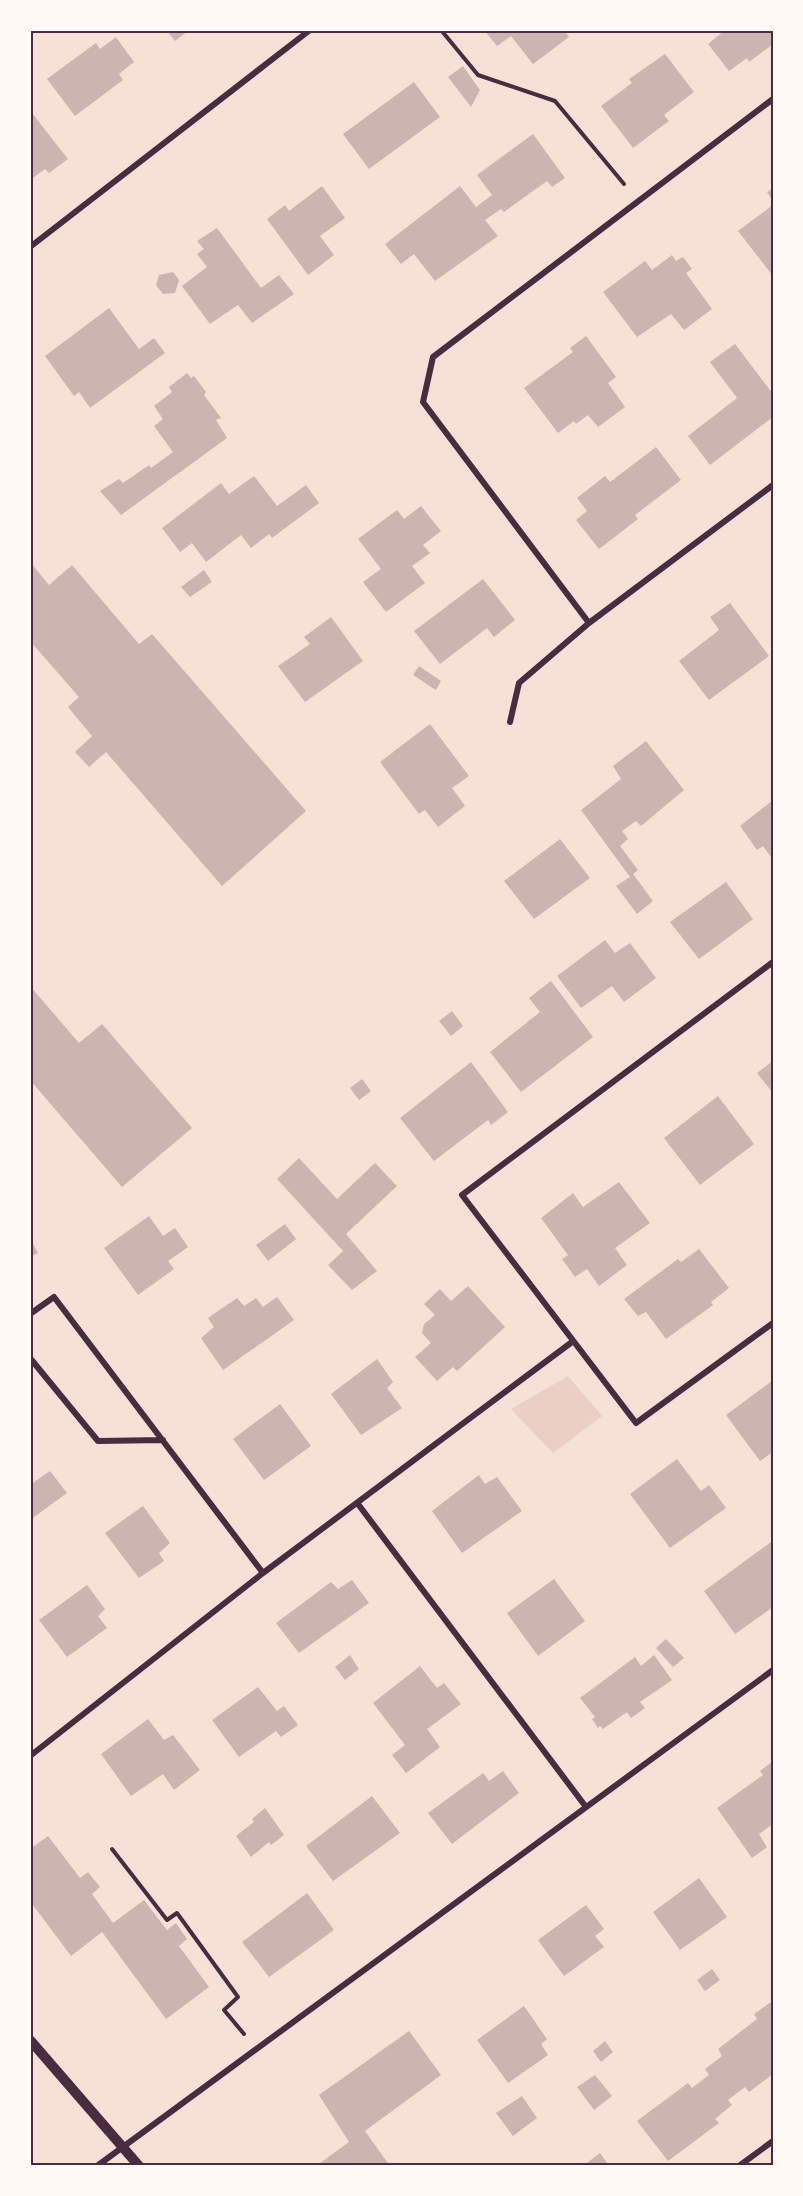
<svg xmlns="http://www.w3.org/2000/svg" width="803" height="2196" font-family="Cabin,sans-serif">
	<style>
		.green { fill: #ebcfc5 }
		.building { fill: #ccb4b1 }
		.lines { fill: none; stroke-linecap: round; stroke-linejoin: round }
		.path { stroke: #4a2c40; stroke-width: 4 }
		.minor { stroke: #4a2c40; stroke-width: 6 }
		.tertiary { stroke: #4a2c40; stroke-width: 10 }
		.neatline { fill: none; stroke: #4a2c40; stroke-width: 2 }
	</style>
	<rect width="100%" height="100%" fill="#f7e1d7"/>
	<path class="green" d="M 568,1376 L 602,1416 L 553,1453 L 511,1409 Z"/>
	<path class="building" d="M 166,30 L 189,30 L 175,41 Z
		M 484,30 L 564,30 L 569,37 L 533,64 L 511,36 L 497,46 Z
		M 725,30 L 773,30 L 773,44 L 749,62 L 747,58 L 729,71 L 708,44 Z
		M 116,37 L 134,62 L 119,74 L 123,80 L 75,116 L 47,79 L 96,43 L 100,49 Z
		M 665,54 L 694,92 L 664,115 L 669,121 L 633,148 L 601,106 L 632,83 L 629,79 Z
		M 463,66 L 480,90 L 471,107 L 448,77 Z
		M 414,82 L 440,117 L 369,169 L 343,134 Z
		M 32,113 L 68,159 L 49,173 L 45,169 L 30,180 Z
		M 533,134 L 565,178 L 552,187 L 547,181 L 504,212 L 501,209 L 485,220 L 498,236 L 435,281 L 414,254 L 401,264 L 385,244 L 460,186 L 476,207 L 492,195 L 477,175 Z
		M 322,186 L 345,218 L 320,236 L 334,255 L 308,275 L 267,219 L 285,205 L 289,211 Z
		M 773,188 L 773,201 L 767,192 Z
		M 773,205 L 773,276 L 738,231 Z
		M 217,228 L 261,288 L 279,275 L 294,294 L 252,323 L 238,305 L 210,324 L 182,286 L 207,267 L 197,254 L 204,249 L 197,241 Z
		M 672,255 L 676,261 L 683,257 L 692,269 L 686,273 L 712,309 L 684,330 L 671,314 L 637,337 L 603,292 L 645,261 L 652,270 Z
		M 173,272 L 179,280 L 175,293 L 163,294 L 156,285 L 159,275 Z
		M 109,308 L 139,349 L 154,338 L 165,353 L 90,408 L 79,392 L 74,396 L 45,356 Z
		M 586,336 L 616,377 L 608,383 L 625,407 L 598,427 L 588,415 L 576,424 L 574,421 L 558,433 L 524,388 L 573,352 L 570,348 Z
		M 735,344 L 773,394 L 773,417 L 710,465 L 688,436 L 737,398 L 710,362 Z
		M 187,373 L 191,378 L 194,376 L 206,392 L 204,395 L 221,418 L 216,420 L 227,438 L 121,515 L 100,491 L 119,479 L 123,483 L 149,465 L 151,468 L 173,452 L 154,426 L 163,419 L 154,406 L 172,392 L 169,387 Z
		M 656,447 L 681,480 L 635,515 L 638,519 L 599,549 L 576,520 L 587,511 L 577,498 L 605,476 L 610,482 Z
		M 254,476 L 277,506 L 306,485 L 319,503 L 272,538 L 269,534 L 251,548 L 241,535 L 206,562 L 192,543 L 180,552 L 162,528 L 221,483 L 229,494 Z
		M 421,506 L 441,531 L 423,545 L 430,553 L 412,566 L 425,583 L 386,612 L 363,582 L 381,569 L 358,539 L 397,510 L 404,519 Z
		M 30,562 L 49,585 L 72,565 L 139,644 L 152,634 L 306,811 L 222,886 L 106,752 L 89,767 L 75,752 L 92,736 L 68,707 L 79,697 L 30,641 Z
		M 204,570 L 212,582 L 190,597 L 181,587 Z
		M 483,579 L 515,620 L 494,637 L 487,628 L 440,664 L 414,631 Z
		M 730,603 L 769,656 L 709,700 L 679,661 L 719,630 L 710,617 Z
		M 331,617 L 363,661 L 305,702 L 278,666 L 310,644 L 304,637 Z
		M 419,666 L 441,681 L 436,690 L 413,675 Z
		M 430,724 L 469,776 L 452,788 L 465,806 L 438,827 L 425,810 L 419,814 L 380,762 Z
		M 646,741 L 684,790 L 641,826 L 636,821 L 622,831 L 628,839 L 620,846 L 638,870 L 633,874 L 653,901 L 637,914 L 616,886 L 630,877 L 581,810 L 621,779 L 613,766 Z
		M 773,800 L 773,860 L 763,846 L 757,850 L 740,826 Z
		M 560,839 L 590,878 L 534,919 L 504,881 Z
		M 726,882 L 753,919 L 699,959 L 670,922 Z
		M 605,940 L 615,953 L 630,943 L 656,978 L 624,1002 L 612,986 L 581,1008 L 557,976 Z
		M 551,981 L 593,1037 L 521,1092 L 490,1052 L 540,1012 L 529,998 Z
		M 30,986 L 79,1043 L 102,1024 L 192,1128 L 122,1187 L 30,1080 Z
		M 452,1011 L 463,1026 L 451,1036 L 439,1021 Z
		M 773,1061 L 773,1093 L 757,1073 Z
		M 471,1062 L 508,1112 L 491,1125 L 488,1120 L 434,1161 L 400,1118 Z
		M 362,1079 L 371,1091 L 359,1100 L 350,1088 Z
		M 718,1096 L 754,1144 L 700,1185 L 664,1138 Z
		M 299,1158 L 337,1199 L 375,1163 L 397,1186 L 346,1234 L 377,1271 L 352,1290 L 328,1265 L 343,1251 L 277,1179 Z
		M 619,1182 L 650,1223 L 615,1248 L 627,1265 L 599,1286 L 587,1269 L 575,1277 L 562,1259 L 568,1255 L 541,1218 L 573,1193 L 583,1207 Z
		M 149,1216 L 163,1236 L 175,1228 L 188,1247 L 168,1261 L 174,1269 L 138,1295 L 104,1248 Z
		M 285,1224 L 296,1239 L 268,1261 L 256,1245 Z
		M 30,1238 L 38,1253 L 30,1257 Z
		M 699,1249 L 729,1288 L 711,1302 L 713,1305 L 666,1339 L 646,1312 L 638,1316 L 624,1299 L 678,1259 L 681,1262 Z
		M 468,1286 L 505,1327 L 457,1371 L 453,1367 L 437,1381 L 415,1357 L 431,1343 L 422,1333 L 424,1324 L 435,1315 L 424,1304 L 440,1289 L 451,1301 Z
		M 277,1297 L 294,1320 L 223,1370 L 201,1338 L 214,1327 L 208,1318 L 237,1298 L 244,1306 L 256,1298 L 263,1307 Z
		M 377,1359 L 393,1382 L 387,1388 L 402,1408 L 361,1435 L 331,1394 Z
		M 773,1380 L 773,1452 L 760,1461 L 726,1415 Z
		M 280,1404 L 311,1446 L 264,1480 L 233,1439 Z
		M 677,1459 L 701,1491 L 709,1485 L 726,1508 L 670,1548 L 630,1494 Z
		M 50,1471 L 67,1493 L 30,1520 L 30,1485 Z
		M 479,1475 L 485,1484 L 497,1477 L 522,1511 L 462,1553 L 432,1511 Z
		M 143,1506 L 170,1543 L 159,1553 L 164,1561 L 139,1578 L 105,1533 Z
		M 771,1542 L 773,1545 L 773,1607 L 735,1634 L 704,1591 Z
		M 554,1579 L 585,1621 L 538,1656 L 507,1613 Z
		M 352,1580 L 369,1603 L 299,1653 L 276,1623 L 331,1582 L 338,1589 Z
		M 87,1585 L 105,1609 L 98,1616 L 107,1628 L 67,1657 L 39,1620 Z
		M 666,1639 L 684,1658 L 673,1667 L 656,1648 Z
		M 350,1655 L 359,1669 L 345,1680 L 335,1667 Z
		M 654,1655 L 672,1680 L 640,1702 L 645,1708 L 631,1718 L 627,1712 L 603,1729 L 600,1726 L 598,1728 L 592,1719 L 595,1717 L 580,1698 L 635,1657 L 641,1666 Z
		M 420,1666 L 437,1688 L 444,1683 L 461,1704 L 427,1729 L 440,1747 L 406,1773 L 392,1755 L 405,1745 L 373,1703 Z
		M 258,1687 L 277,1711 L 284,1706 L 298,1725 L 281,1737 L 276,1731 L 239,1757 L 212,1720 Z
		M 148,1719 L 164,1740 L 173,1735 L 200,1770 L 174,1790 L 163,1774 L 131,1796 L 101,1754 Z
		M 773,1761 L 773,1824 L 759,1834 L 767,1847 L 752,1858 L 717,1808 L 763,1775 L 760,1771 Z
		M 503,1771 L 519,1793 L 452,1844 L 428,1813 L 483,1773 L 489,1781 Z
		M 372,1796 L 400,1833 L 333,1881 L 306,1846 Z
		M 265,1808 L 284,1835 L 271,1845 L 269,1842 L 251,1857 L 236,1836 L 254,1822 L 252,1819 Z
		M 48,1836 L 80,1878 L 88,1872 L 100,1887 L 92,1894 L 113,1923 L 144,1900 L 167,1930 L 176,1923 L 187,1939 L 179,1946 L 209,1987 L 166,2019 L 102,1932 L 71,1956 L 30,1901 L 30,1849 Z
		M 699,1878 L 727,1917 L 680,1950 L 653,1912 Z
		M 307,1893 L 334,1930 L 269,1977 L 242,1942 Z
		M 586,1905 L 604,1929 L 595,1936 L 604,1947 L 564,1976 L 538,1940 Z
		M 712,1969 L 720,1980 L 705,1991 L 697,1980 Z
		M 771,2002 L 773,2005 L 773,2074 L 749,2092 L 745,2087 L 728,2100 L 732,2105 L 715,2119 L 719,2123 L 668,2161 L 637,2121 L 688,2083 L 692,2088 L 709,2075 L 705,2069 L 722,2056 L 718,2049 L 757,2019 L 754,2014 Z
		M 524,2006 L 547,2039 L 541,2044 L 548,2055 L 508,2083 L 477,2040 Z
		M 409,2031 L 441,2075 L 365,2131 L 390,2166 L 316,2166 L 349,2142 L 319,2095 Z
		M 605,2041 L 613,2052 L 601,2062 L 593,2051 Z
		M 595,2075 L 612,2096 L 594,2110 L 577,2087 Z
		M 522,2096 L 537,2118 L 513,2136 L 496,2113 Z
		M 600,2153 L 609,2166 L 583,2166 Z"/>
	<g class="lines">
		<path class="path" d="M 441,30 L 478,75 L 555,101 L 624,184
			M 112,1849 L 167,1920 L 177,1913 L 238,1997 L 224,2010 L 244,2034"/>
		<path class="minor" d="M 773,99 L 433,357 L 423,402 L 589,623 L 773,485
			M 30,247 L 310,30
			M 510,722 L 519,683 L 589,623
			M 773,962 L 462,1195 L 636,1423 L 773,1323
			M 30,1314 L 54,1297 L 263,1573
			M 30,1358 L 98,1441 L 163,1440
			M 358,1504 L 586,1807
			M 30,1756 L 263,1573 L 572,1342
			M 97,2166 L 773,1670
			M 739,2166 L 773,2141"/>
		<path class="tertiary" d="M 30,2040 L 139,2166"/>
	</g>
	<rect width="803" height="2196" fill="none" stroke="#fffaf5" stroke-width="63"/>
	<rect x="32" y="32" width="740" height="2132" class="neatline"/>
</svg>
